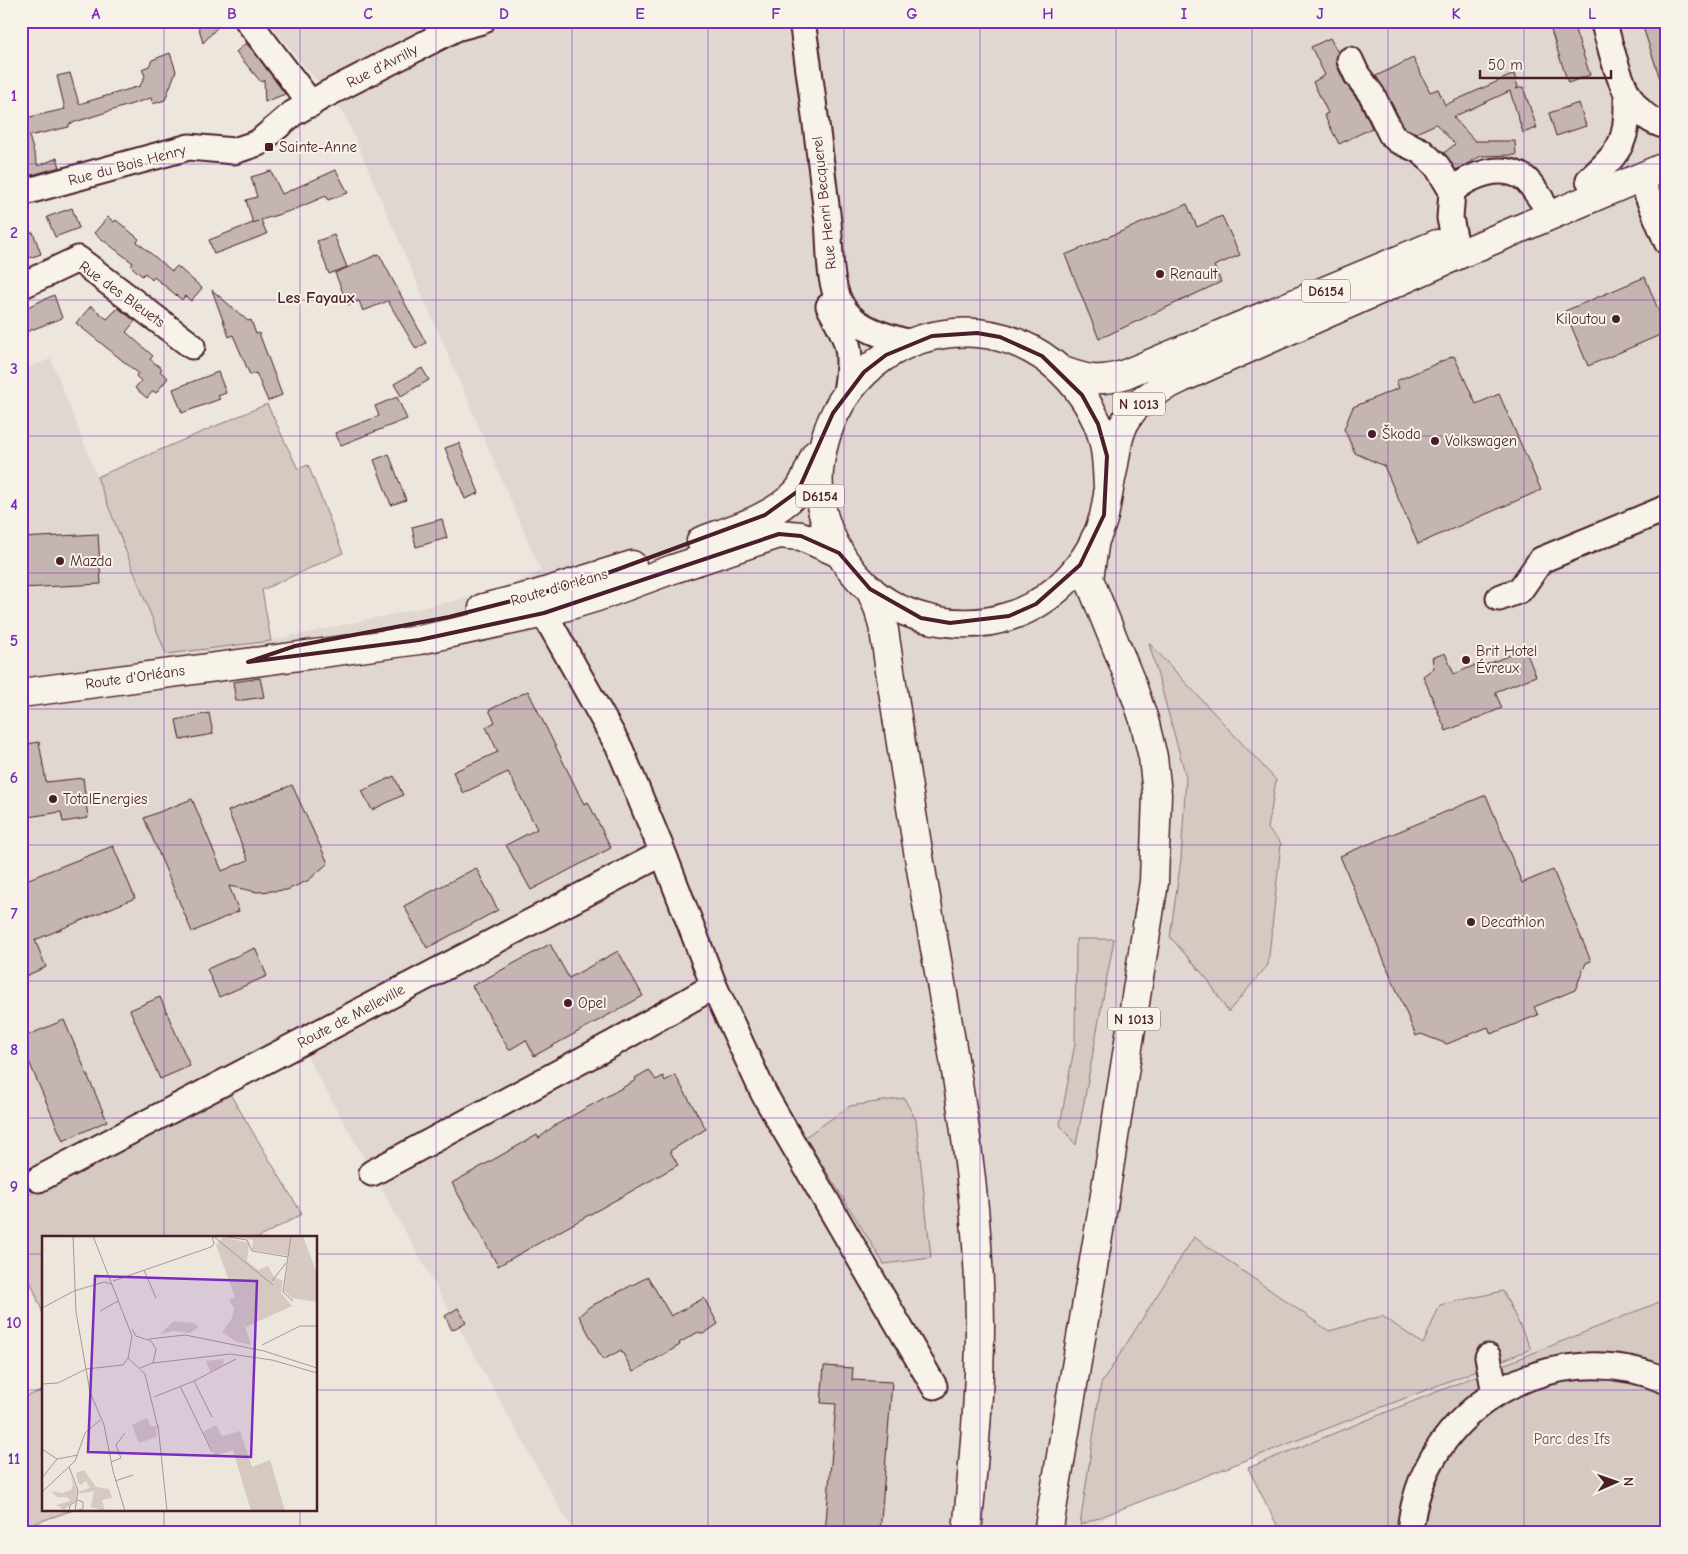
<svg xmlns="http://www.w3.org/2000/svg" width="1688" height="1554" font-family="'Comic Neue',sans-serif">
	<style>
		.built { fill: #e0d7d0 }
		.green { fill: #d5c9c2; stroke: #907476 }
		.building { fill: #c4b5b0; stroke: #4a1f2b }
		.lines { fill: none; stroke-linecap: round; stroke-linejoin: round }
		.minor-casing { stroke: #4a1f2b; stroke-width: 29 }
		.major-casing { stroke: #4a1f2b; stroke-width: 31 }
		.highway-casing { stroke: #4a1f2b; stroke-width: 31 }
		.minor { stroke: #f7f3e8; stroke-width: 25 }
		.major { stroke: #f7f3e8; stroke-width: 28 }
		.highway { stroke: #f7f3e8; stroke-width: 28 }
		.marked { fill: none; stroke: #4a1f2b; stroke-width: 4; stroke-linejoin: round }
		.grid { fill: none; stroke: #7b2cbf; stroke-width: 1; stroke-opacity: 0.55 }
		.poi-dot { fill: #4a1f2b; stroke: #f7f3e8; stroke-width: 2 }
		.labels { text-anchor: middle; stroke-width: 4; stroke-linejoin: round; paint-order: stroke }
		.shield { fill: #f7f3e8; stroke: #7e5f64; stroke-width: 1 }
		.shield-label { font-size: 14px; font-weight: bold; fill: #4a1f2b }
		.street-label { font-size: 15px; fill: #4a1f2b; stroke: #f7f3e8 }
		.poi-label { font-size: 15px; fill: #4a1f2b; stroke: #f7f3e8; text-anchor: start }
		.park-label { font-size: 15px; fill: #6d4a51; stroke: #f7f3e8 }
		.neighbourhood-label { font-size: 16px; font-weight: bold; fill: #4a1f2b; stroke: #f7f3e8 }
		.inset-road { fill: none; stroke: #ab9696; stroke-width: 1 }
		.view { fill: #7b2cbf; fill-opacity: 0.15; stroke: #7b2cbf; stroke-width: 2.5 }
		.inset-edge { fill: none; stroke: #4a1f2b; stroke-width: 2.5 }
		.neatline { fill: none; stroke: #7b2cbf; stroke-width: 2 }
		.grid-label { font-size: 16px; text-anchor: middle; font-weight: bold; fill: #7b2cbf }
	</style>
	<rect width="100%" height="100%" fill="#ece6dd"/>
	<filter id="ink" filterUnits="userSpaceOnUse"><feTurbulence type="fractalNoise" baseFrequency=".02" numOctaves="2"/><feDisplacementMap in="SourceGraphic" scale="10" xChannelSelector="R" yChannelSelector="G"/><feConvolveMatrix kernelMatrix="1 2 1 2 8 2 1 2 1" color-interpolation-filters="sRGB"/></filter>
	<g filter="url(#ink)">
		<path class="built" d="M 267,21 L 1667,21 L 1667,1533 L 1290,1533 L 1242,1426 L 1084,1533 L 574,1533 L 303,1049 L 21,1199 L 21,370 L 51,359 L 166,654 L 264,642 L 495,592 L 541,571 L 344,113 Z"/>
		<path class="green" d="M 267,404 L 298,469 L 308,465 L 343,553 L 262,590 L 271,641 L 166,654 L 97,477 Z
			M 1149,643 L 1276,780 L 1268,829 L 1281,843 L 1268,965 L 1228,1012 L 1208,980 L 1170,937 L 1181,859 L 1186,777 Z
			M 1076,939 L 1114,939 L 1076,1145 L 1060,1125 L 1075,1043 Z
			M 227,1089 L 302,1214 L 258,1238 L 44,1238 L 44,1316 L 21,1257 L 21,1199 Z
			M 904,1098 L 916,1120 L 931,1258 L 884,1264 L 805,1137 L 850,1106 Z
			M 1194,1237 L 1329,1331 L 1382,1316 L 1423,1344 L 1440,1305 L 1503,1291 L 1531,1349 L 1080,1525 L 1101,1384 Z
			M 1667,1299 L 1667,1533 L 1281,1533 L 1248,1468 Z
			M 44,1390 L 44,1510 L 73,1510 L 21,1528 L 21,1398 Z"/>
		<path class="building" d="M 197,21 L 223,21 L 203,43 Z
			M 1548,21 L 1572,21 L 1590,75 L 1568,83 Z
			M 1641,21 L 1667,21 L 1667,90 L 1664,91 Z
			M 1330,38 L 1338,53 L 1337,66 L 1345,83 L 1360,103 L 1372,128 L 1339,144 L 1324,115 L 1328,113 L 1313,82 L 1325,75 L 1311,47 Z
			M 246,43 L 258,57 L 285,94 L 265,102 L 264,80 L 261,82 L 236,52 Z
			M 170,53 L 176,71 L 165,100 L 153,104 L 151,98 L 69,124 L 69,127 L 29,136 L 38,166 L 57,158 L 60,167 L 21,178 L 21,119 L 65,109 L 57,76 L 70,73 L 79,104 L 140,86 L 145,76 L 142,69 L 149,66 L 152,60 Z
			M 1413,58 L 1430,92 L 1438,89 L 1445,105 L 1514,74 L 1518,87 L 1516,89 L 1523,87 L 1537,128 L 1523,133 L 1510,91 L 1453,117 L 1475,141 L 1515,141 L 1516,155 L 1481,156 L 1456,170 L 1444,153 L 1455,144 L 1436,124 L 1416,133 L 1405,128 L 1376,76 Z
			M 1579,103 L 1586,126 L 1556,136 L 1549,113 Z
			M 336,170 L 348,193 L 328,200 L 326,196 L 293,210 L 261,220 L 267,234 L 214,254 L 209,240 L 258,221 L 253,223 L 246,200 L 257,197 L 251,177 L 271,171 L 282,194 Z
			M 1187,204 L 1197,227 L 1222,216 L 1240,255 L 1214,266 L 1221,282 L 1099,339 L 1065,255 Z
			M 72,208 L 79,228 L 55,237 L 47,217 Z
			M 108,217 L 114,222 L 116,220 L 139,239 L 137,242 L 172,271 L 177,266 L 202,288 L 191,301 L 185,296 L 182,300 L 154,277 L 152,280 L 145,273 L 142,276 L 131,266 L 133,263 L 94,233 Z
			M 33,232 L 41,254 L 21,261 L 21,237 Z
			M 334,235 L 347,267 L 329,274 L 317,241 Z
			M 379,254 L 426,343 L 416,349 L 388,301 L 363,311 L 359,301 L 348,305 L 335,273 Z
			M 1645,277 L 1667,332 L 1588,366 L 1565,311 Z
			M 212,290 L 248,321 L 251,320 L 256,334 L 259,333 L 282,395 L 268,401 L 256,373 L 250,375 L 233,335 L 229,337 Z
			M 54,295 L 62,318 L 26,332 L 21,318 L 21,310 Z
			M 91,306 L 107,319 L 118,308 L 135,321 L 126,332 L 153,356 L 150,359 L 162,369 L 160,371 L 168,378 L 156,393 L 153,391 L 147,398 L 135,388 L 141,381 L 136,376 L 138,373 L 76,323 Z
			M 1454,356 L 1476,404 L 1499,394 L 1541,490 L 1418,544 L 1384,466 L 1355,453 L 1344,429 L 1353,407 L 1399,388 L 1396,381 Z
			M 422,368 L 429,380 L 401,396 L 394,384 Z
			M 218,372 L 226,393 L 218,396 L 220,399 L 182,413 L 173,389 Z
			M 397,397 L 407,419 L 341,445 L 335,433 L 379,416 L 375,406 Z
			M 459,443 L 479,493 L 465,499 L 445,448 Z
			M 389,454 L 406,500 L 391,505 L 374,460 Z
			M 442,519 L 447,538 L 416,547 L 412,527 Z
			M 98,534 L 101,584 L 21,588 L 21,538 Z
			M 1525,649 L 1536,676 L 1495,692 L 1502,708 L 1446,731 L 1423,676 L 1434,668 L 1432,658 L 1445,653 L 1454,674 L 1483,662 L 1485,665 Z
			M 260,678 L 264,697 L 236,701 L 233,682 Z
			M 528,691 L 584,804 L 588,802 L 611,848 L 531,890 L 506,845 L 537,829 L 508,772 L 463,793 L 453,772 L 498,752 L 486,727 L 495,722 L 489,710 Z
			M 209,713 L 213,734 L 180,740 L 176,720 Z
			M 39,742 L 46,782 L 83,778 L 88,818 L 63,822 L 61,812 L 21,818 L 21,745 Z
			M 394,776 L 403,795 L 372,810 L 362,791 Z
			M 292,785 L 328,863 L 309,880 L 287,890 L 257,892 L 229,886 L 239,911 L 192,932 L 144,818 L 192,799 L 222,871 L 248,860 L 228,811 Z
			M 1486,795 L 1522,883 L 1553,870 L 1591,961 L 1586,963 L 1575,990 L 1534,1007 L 1538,1015 L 1491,1034 L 1488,1027 L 1447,1044 L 1421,1034 L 1416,1036 L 1340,856 Z
			M 113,846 L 135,898 L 35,940 L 46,967 L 21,978 L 21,882 Z
			M 476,868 L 498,910 L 427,948 L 404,906 Z
			M 550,944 L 569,978 L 618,951 L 643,996 L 534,1056 L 526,1040 L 509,1050 L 472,986 Z
			M 255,948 L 267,976 L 219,997 L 207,969 Z
			M 160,997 L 190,1066 L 160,1079 L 130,1010 Z
			M 64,1020 L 107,1121 L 63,1141 L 21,1043 L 21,1038 Z
			M 649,1070 L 656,1080 L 663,1076 L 665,1081 L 675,1075 L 706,1129 L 670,1151 L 678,1165 L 498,1266 L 452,1183 L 537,1135 L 539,1138 L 554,1126 L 636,1080 L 635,1078 Z
			M 648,1277 L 671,1316 L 704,1298 L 718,1324 L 703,1334 L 698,1332 L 679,1343 L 680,1345 L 633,1372 L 621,1350 L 603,1360 L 579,1316 L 589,1307 Z
			M 458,1308 L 466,1322 L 452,1330 L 445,1316 Z
			M 824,1366 L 853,1368 L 852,1380 L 892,1382 L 880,1533 L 825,1533 L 836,1404 L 821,1403 Z"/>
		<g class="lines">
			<g class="minor-casing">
				<path id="minor" d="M 248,21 L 311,104
					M 802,21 C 812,88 820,155 828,222 C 831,251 827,287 845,311 C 859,330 889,337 910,343
					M 1603,21 C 1615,58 1622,116 1667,126
					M 1350,60 L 1357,75 L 1372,95 L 1391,134 L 1397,140 L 1421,151 L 1437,166 L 1452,191 L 1450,218 L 1454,237
					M 1640,177 L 1667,242
					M 1589,180 C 1623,149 1628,140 1627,94
					M 1452,191 C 1470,175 1501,163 1524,178 C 1530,182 1536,192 1541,199
					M 21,193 L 189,147 L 234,151 L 258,143 L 292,114 L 325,95 L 456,28 L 482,21
					M 21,286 L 78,259 L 192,346
					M 829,306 C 849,341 853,350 846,392
					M 1499,598 L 1520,590 L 1541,560 L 1667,508
					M 714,986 L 764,1094 L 934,1386
					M 372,1173 L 612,1044 L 714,986 L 663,853 L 620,749 L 544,613
					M 39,1179 L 663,853
					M 1488,1357 L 1495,1393
					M 1410,1533 C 1420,1407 1553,1332 1667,1381"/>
			</g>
			<g class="major-casing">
				<path id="major" d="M 1060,370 C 1085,379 1097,383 1123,375 L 1437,244
					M 1108,490 C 1107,467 1107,444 1097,422 C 1035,285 844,311 820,462 C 813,508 833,554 866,586 C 902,621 963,632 1010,616 C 1055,601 1091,562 1104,516 C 1107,502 1109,488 1112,474 C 1117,453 1116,433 1130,414 C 1142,397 1163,387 1182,378 L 1467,251 L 1667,166
					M 701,541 C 733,529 773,518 797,492 C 806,482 810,465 816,454
					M 483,608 L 535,595 L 632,565
					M 21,693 L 419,640 L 544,613 L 597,597 L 673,569 L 779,534 L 801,536 L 839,553"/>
			</g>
			<g class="highway-casing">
				<path id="highway" d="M 870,589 L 879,610 L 884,630 C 898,725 912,820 929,915 C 953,1051 980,1189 980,1327 C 980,1396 973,1465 967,1533
					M 1048,1533 L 1103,1207 L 1154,882 L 1157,794 L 1153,757 L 1144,720 L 1132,685 L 1089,579 L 1095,539"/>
			</g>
			<use href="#minor" class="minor"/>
			<use href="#major" class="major"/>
			<use href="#highway" class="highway"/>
		</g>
	</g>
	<path class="marked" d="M 977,333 L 1000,337 L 1042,356 L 1082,395 L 1098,424 L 1107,456 L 1104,515 L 1080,565 L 1036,604 L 1009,616 L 950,623 L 921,618 L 870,589 L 839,553 L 801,536 L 779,534 L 544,613 L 419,640 L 248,662 L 295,646 L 449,617 L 535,595 L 605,574 L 765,515 L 798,491 L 833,413 L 864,372 L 886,355 L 932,336 Z"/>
	<path class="grid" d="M 164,21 L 164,1238M 300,21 L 300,1238M 436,21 L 436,1533M 572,21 L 572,1533M 708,21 L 708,1533M 844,21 L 844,1533M 980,21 L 980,1533M 1116,21 L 1116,1533M 1252,21 L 1252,1533M 1388,21 L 1388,1533M 1524,21 L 1524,1533M 21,164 L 1667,164M 21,300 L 1667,300M 21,436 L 1667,436M 21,573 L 1667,573M 21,709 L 1667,709M 21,845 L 1667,845M 21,981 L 1667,981M 21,1118 L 1667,1118M 21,1254 L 44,1254M 316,1254 L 1667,1254M 21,1390 L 44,1390M 316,1390 L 1667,1390M 164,1510 L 164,1533M 300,1510 L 300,1533"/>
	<g class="poi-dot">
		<rect x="264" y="142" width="10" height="10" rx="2.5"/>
		<circle cx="1160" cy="274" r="5"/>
		<circle cx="1616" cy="319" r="5"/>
		<circle cx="1372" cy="434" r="5"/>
		<circle cx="1435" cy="441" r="5"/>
		<circle cx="60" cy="561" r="5"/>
		<circle cx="1466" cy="660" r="5"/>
		<circle cx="53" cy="799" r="5"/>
		<circle cx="1471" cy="922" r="5"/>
		<circle cx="568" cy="1003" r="5"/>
	</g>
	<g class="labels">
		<g class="shield">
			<rect x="1302" y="279.5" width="48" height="23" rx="4"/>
			<rect x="1113" y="392.5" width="52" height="23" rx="4"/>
			<rect x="796" y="484.5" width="48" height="23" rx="4"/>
			<rect x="1108" y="1007.5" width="52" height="23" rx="4"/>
		</g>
		<g class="shield-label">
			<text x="1326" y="296">D6154</text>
			<text x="1139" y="409">N 1013</text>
			<text x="820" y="501">D6154</text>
			<text x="1134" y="1024">N 1013</text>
		</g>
		<g class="street-label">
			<text transform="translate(382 66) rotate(-27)" y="5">Rue d'Avrilly</text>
			<text transform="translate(127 165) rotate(-15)" y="5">Rue du Bois Henry</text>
			<text transform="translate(824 203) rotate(-96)" y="5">Rue Henri Becquerel</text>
			<text transform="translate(122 294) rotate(36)" y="5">Rue des Bleuets</text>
			<text transform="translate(559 587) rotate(-16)" y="5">Route d'Orléans</text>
			<text transform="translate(135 677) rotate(-8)" y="5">Route d'Orléans</text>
			<text transform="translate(351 1016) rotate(-28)" y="5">Route de Melleville</text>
		</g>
		<g class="poi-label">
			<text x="279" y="152">Sainte-Anne</text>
			<text x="1170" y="279">Renault</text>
			<text x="1606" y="324" text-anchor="end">Kiloutou</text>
			<text x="1382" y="439">Škoda</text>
			<text x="1445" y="446">Volkswagen</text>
			<text x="70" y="566">Mazda</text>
			<text x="1476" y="656">Brit Hotel<tspan x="1476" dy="17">Évreux</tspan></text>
			<text x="63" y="804">TotalEnergies</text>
			<text x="1481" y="927">Decathlon</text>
			<text x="578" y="1008">Opel</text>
		</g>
		<g class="park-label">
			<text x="1572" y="1444">Parc des Ifs</text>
		</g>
		<g class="neighbourhood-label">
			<text x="316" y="303">Les Fayaux</text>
		</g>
	</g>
	<g transform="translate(42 1236)">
		<rect width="275" height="275" fill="#ece6dd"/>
		<path d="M 188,0 L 261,0 L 275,38 L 275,66 L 250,62 L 242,55 L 247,20 L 210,14 L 211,4 ZM 181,1 L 207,7 L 205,25 L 216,34 L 226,30 L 232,41 L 241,45 L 239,57 L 250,70 L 204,91 L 201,85 L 209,109 L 195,106 L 180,96 L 190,82 L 192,72 L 187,64 L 193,61 L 174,9 ZM 132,85 L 152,87 L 157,91 L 148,97 L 132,95 L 118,98 ZM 181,123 L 182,128 L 168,136 L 164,125 ZM 105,182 L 109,190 L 114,190 L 115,201 L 97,207 L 90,189 ZM 174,189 L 180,200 L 198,195 L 210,231 L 228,224 L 243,275 L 209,275 L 191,214 L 173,220 L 161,196 ZM 42,234 L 54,251 L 67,253 L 70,262 L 60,264 L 63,275 L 49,271 L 52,255 L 37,258 L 38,255 L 48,252 L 44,245 L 38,249 L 36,246 L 34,237 ZM 28,239 L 35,254 L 34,264 L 22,274 L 14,269 L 28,265 L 25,261 L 15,261 L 9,255 L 20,257 L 29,254 L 31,249 Z" fill="#d5c9c2"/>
		<path class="inset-road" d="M 31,0 L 34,76 L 48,156 L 62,189 L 71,235 L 83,275M 51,0 L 90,100 L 86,122 L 103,138 L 116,192M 171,0 L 231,49M 180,0 L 205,4 L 210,15 L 246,21M 249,0 L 241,56 L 251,65M 102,34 L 114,62M 71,45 L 169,11 L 172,8 L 170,0M 230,45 L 244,27M 0,72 L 32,55 L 62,46 L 69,48M 58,75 L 76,65M 90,93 L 94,100 L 109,105 L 114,113 L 111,127 L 98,132M 107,103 L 143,99 L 222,115 L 275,132M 220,109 L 258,90 L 275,90M 111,127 L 188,118 L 230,124 L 275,137M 152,145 L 194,123M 0,148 L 16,147 L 44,133 L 81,129 L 86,122M 138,150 L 170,216M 112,161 L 152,145 L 170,181M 116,189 L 125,275M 0,213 L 15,223 L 36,219M 69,226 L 79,222 L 74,209 L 83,197M 27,231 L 36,254 L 33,275M 0,242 L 15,223M 73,245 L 91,239M 0,256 L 33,225 L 43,197 L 58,184M 27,275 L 28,269 L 36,264 L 41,266 L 41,273 L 33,275"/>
		<path class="view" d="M 53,40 L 215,45 L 209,221 L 46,216 Z"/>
		<rect width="275" height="275" class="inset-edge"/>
	</g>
	<rect width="1688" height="1554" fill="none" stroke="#f7f3e8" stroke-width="55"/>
	<g transform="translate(1616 1482) rotate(88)" stroke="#f7f3e8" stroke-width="4" paint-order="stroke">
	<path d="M0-4L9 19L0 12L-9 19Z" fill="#4a1f2b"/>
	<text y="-8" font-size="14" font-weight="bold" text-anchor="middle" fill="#4a1f2b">N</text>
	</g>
	<path d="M1480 70v8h131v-8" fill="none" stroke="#4a1f2b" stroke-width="2.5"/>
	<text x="1488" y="70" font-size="15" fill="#4a1f2b" stroke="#f7f3e8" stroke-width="4" paint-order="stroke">50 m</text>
	<rect x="28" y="28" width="1632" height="1498" class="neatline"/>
	<g class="grid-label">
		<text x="96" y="19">A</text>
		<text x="232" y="19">B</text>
		<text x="368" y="19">C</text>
		<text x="504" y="19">D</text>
		<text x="640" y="19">E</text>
		<text x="776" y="19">F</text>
		<text x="912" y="19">G</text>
		<text x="1048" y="19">H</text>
		<text x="1184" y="19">I</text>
		<text x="1320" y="19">J</text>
		<text x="1456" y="19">K</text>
		<text x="1592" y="19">L</text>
		<text x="14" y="101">1</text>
		<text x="14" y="238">2</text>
		<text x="14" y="374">3</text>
		<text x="14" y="510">4</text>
		<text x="14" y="646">5</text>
		<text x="14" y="783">6</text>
		<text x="14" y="919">7</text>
		<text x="14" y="1055">8</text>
		<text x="14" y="1192">9</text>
		<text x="14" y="1328">10</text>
		<text x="14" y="1464">11</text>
	</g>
</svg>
